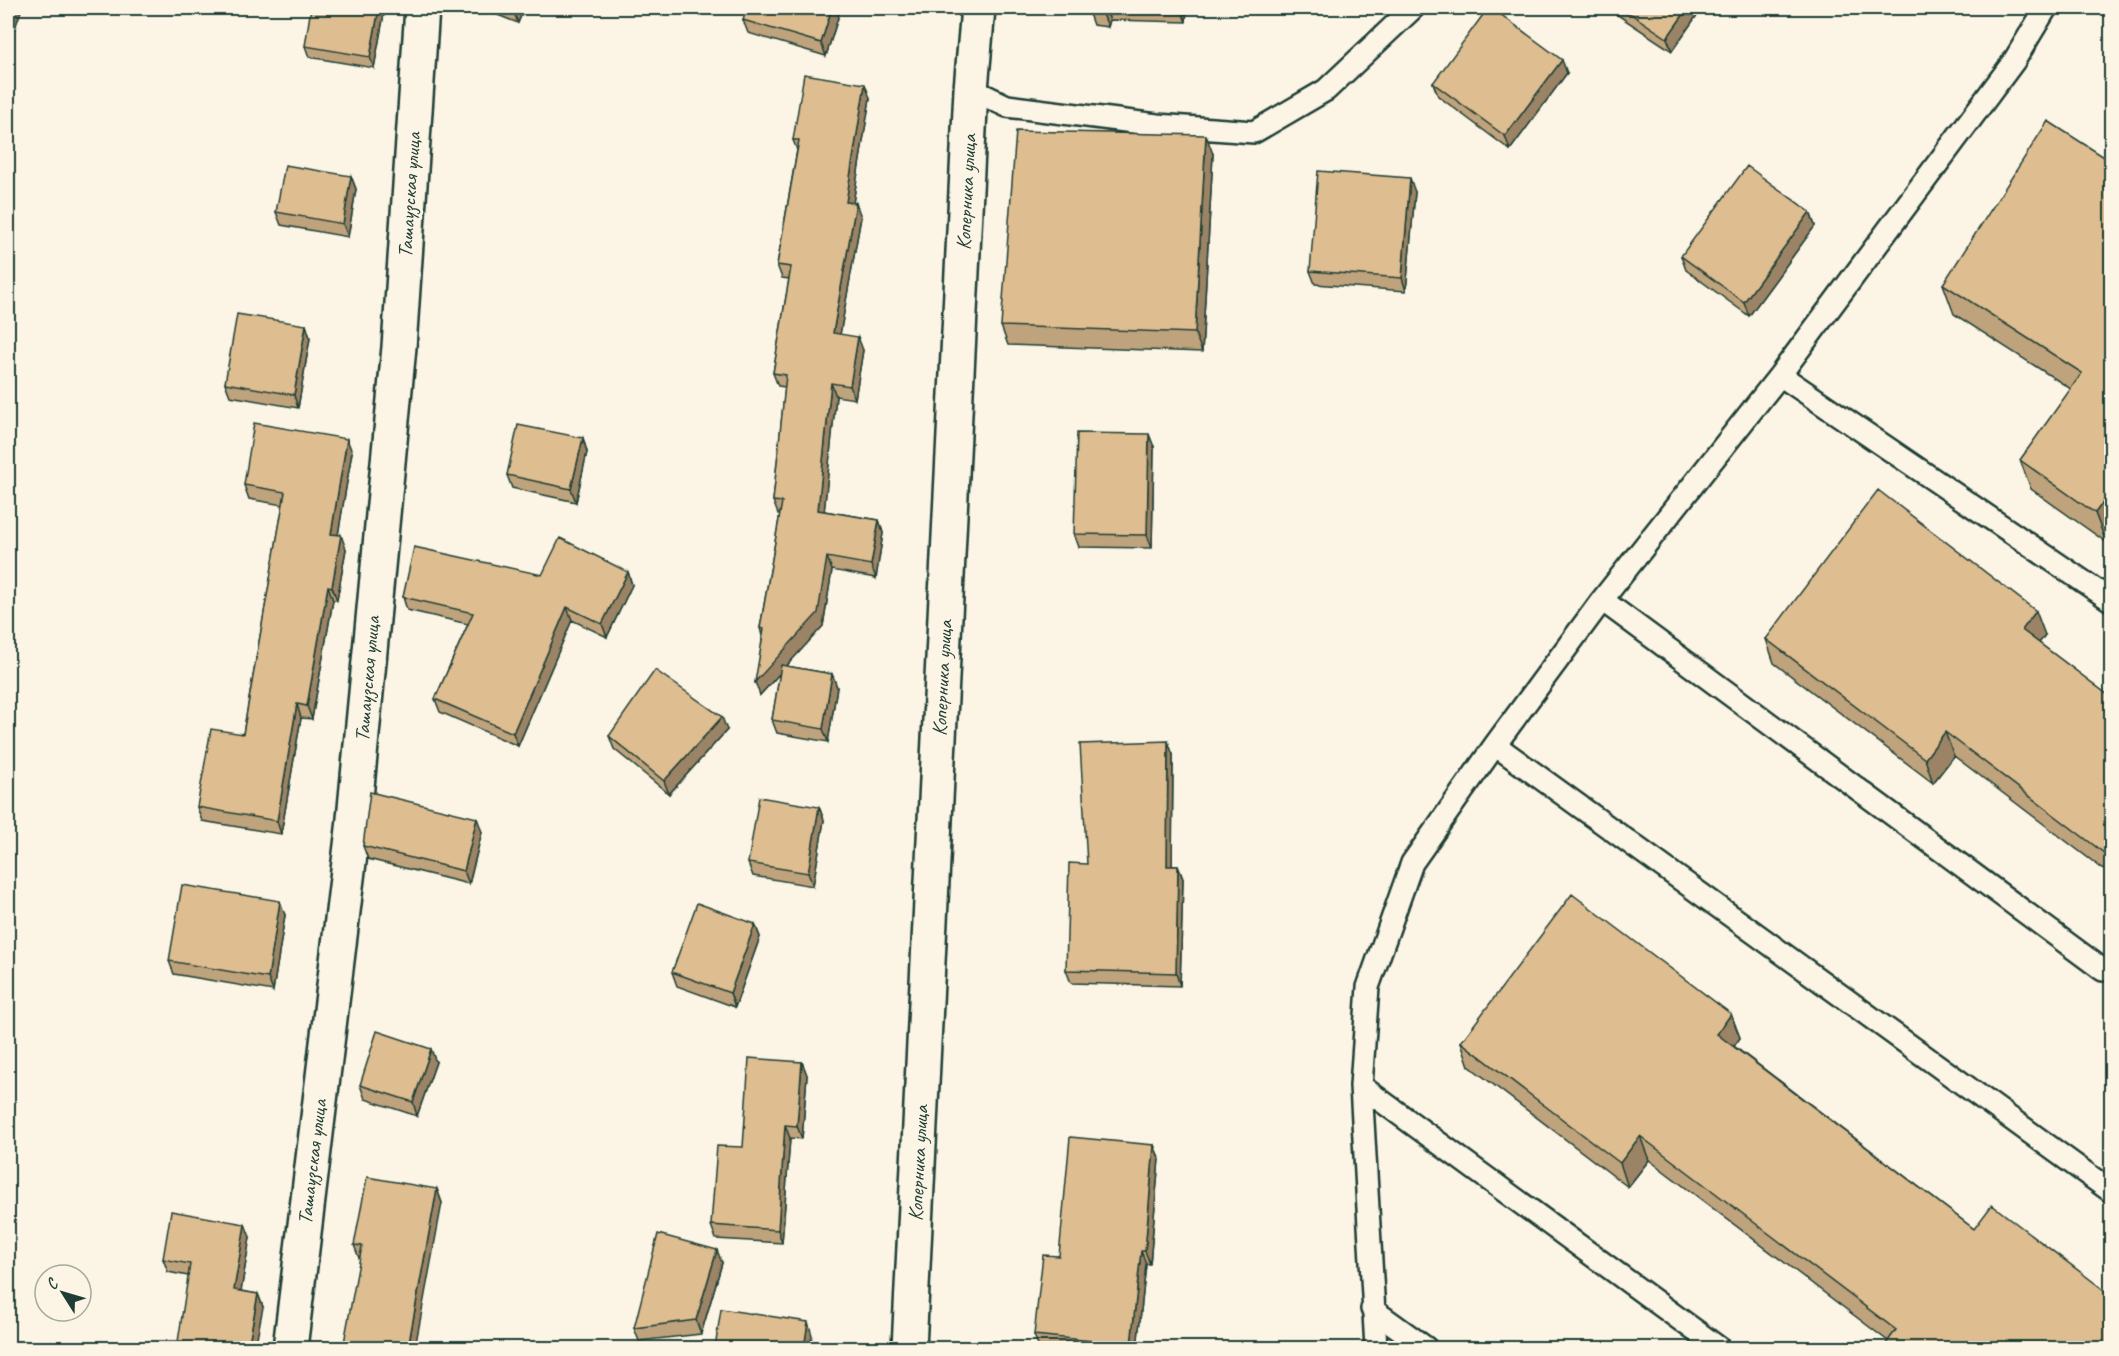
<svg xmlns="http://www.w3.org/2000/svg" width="2119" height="1356" font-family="Caveat,sans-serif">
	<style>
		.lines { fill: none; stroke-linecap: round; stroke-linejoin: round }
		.service-casing { stroke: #1f3d34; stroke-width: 26 }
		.minor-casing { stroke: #1f3d34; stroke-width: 38 }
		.service { stroke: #fcf5e5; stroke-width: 21 }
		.minor { stroke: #fcf5e5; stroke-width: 33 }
		.wall { fill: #bfa37c; stroke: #1f3d34; stroke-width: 1.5 }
		.shaded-wall { fill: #9b8465; stroke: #1f3d34; stroke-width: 1.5 }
		.building { fill: #debd90; stroke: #1f3d34; stroke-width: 1.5 }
		.labels { text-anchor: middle; stroke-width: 6; stroke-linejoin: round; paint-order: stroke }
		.street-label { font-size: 21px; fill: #1f3d34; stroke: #fcf5e5 }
	</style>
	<rect width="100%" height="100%" fill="#fcf5e5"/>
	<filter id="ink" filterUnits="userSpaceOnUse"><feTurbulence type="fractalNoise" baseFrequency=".0167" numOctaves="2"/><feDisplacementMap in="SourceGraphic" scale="12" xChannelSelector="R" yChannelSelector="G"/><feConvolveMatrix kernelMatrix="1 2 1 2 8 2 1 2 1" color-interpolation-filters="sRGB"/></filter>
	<g filter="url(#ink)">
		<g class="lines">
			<g class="service-casing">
				<path id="service" d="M 971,89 L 1007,106 L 1157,125 L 1254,132 L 1326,90 L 1413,8
					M 1780,375 L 2112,601
					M 1602,600 L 2103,970
					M 1495,745 L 2112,1192
					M 1361,1086 L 1719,1348
					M 1372,1309 L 1426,1348
					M 1376,1348 L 1361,1086 L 1368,987 L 1412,863 L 1495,745 L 1602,600 L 1780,375 L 2014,61 L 2046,8"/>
			</g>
			<g class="minor-casing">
				<path id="minor" d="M 290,1348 L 353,829 L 399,347 L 422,8
					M 909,1348 L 971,89 L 978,8"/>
			</g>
			<use href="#service" class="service"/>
			<use href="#minor" class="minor"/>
		</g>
		<path class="wall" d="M 385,8 L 374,68 L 309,57 L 305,46 Z
			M 480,8 L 524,8 L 518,23 Z
			M 747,8 L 841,8 L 826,56 L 748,33 L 743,20 Z
			M 1088,8 L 1187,8 L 1186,22 L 1110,20 L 1108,27 L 1093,25 L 1088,11 Z
			M 1607,8 L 1702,8 L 1672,51 Z
			M 1567,73 L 1510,150 L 1438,96 L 1433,83 Z
			M 870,98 L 853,203 L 861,217 L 840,334 L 863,350 L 855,399 L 836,396 L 824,511 L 879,520 L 883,533 L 876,578 L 832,570 L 823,626 L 786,666 L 832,674 L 837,687 L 828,742 L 777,733 L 772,720 L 780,673 L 760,695 L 762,636 L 760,628 L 780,514 L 778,514 L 773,501 L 785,387 L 778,386 L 773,373 L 789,279 L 782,278 L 777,265 L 797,150 L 793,140 Z
			M 1213,154 L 1202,352 L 1008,345 L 1001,326 Z
			M 2112,162 L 2112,534 L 2106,542 L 2031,489 L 2020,460 L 2071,389 L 1954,314 L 1943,284 Z
			M 351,176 L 356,189 L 348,237 L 281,225 L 276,212 Z
			M 1415,192 L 1406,291 L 1315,284 L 1310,271 Z
			M 1810,212 L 1815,226 L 1749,316 L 1686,270 L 1681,256 Z
			M 306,325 L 310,338 L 298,408 L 230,396 L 225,383 Z
			M 583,438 L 587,452 L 576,502 L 512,488 L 507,475 Z
			M 1154,447 L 1152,548 L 1079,547 L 1074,534 Z
			M 352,452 L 338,535 L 346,549 L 337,600 L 333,600 L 312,719 L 301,718 L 281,834 L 202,821 L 197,807 L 243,734 L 283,505 L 249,499 L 244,485 Z
			M 628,572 L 632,585 L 607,637 L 572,620 L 518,746 L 440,712 L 435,699 L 468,624 L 407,610 L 403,597 L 542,575 Z
			M 2045,635 L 2039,643 L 2112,698 L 2112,876 L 1954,756 L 1933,783 L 1774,663 L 1766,639 Z
			M 727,730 L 669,794 L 614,749 L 609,736 Z
			M 1173,755 L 1172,866 L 1178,866 L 1183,879 L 1180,986 L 1071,983 L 1066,970 L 1087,864 Z
			M 819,807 L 824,820 L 813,886 L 753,876 L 748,863 Z
			M 482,832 L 469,884 L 368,859 L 363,846 Z
			M 285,915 L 273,991 L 174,974 L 169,961 Z
			M 755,924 L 760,937 L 735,1007 L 677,986 L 672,972 Z
			M 1731,1014 L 1740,1038 L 1734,1046 L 1974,1229 L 1888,1341 L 1649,1160 L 1628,1187 L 1469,1066 L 1461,1042 Z
			M 436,1062 L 417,1116 L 365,1099 L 360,1085 Z
			M 802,1062 L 807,1075 L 802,1139 L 790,1138 L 782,1243 L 716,1239 L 711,1225 L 743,1147 Z
			M 1154,1145 L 1159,1158 L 1150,1264 L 1146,1264 L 1137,1348 L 1039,1348 L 1034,1335 L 1059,1256 Z
			M 437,1189 L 442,1203 L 359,1258 L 354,1245 Z
			M 250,1237 L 241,1291 L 258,1294 L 263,1307 L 188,1276 L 168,1272 L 163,1259 Z
			M 722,1263 L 701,1334 L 639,1341 L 634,1328 Z"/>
		<path class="shaded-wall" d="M 13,8 L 22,8 L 9,46 L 8,43 L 8,22 Z
			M 379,8 L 385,8 L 374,68 L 370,57 Z
			M 514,8 L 524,8 L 518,23 L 513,10 Z
			M 832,8 L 841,8 L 826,56 L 821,43 Z
			M 1105,8 L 1110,20 L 1108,27 L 1103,14 Z
			M 1181,8 L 1187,8 L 1186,22 L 1181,9 Z
			M 1688,8 L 1702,8 L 1672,51 L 1667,38 Z
			M 1562,60 L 1567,73 L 1510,150 L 1505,136 Z
			M 865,84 L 870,98 L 851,215 L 846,202 Z
			M 1206,135 L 1213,154 L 1202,352 L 1195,333 Z
			M 351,176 L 356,189 L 348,237 L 343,224 Z
			M 1410,178 L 1415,192 L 1406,291 L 1402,278 Z
			M 856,203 L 861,217 L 838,346 L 833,333 Z
			M 1810,212 L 1815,226 L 1749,316 L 1744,302 Z
			M 306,325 L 310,338 L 298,408 L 294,395 Z
			M 858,337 L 863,350 L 855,399 L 850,386 Z
			M 831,383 L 836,396 L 823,523 L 818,510 Z
			M 1149,434 L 1154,447 L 1152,548 L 1147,535 Z
			M 583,438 L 587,452 L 576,502 L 571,489 Z
			M 347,439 L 352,452 L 336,547 L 331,534 Z
			M 2112,490 L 2112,534 L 2106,542 L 2095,513 Z
			M 879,520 L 883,533 L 876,578 L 871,565 Z
			M 341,535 L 346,549 L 337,600 L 332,587 Z
			M 827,557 L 832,570 L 823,626 L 760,695 L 755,682 Z
			M 628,572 L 632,585 L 607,637 L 602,624 Z
			M 328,586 L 333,600 L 312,719 L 307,706 Z
			M 567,607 L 572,620 L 518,746 L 513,733 Z
			M 2036,611 L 2045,635 L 2031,654 L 2022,630 Z
			M 832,674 L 837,687 L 828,742 L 823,729 Z
			M 297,704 L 301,718 L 281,834 L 277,821 Z
			M 722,717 L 727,730 L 669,794 L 664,781 Z
			M 1945,732 L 1954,756 L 1933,783 L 1925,759 Z
			M 1168,741 L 1173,755 L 1172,879 L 1167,866 Z
			M 819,807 L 824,820 L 813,886 L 808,873 Z
			M 477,818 L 482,832 L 469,884 L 464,871 Z
			M 1178,866 L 1183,879 L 1180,986 L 1176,973 Z
			M 280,901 L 285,915 L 273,991 L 268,978 Z
			M 755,924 L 760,937 L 735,1007 L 730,993 Z
			M 1731,1014 L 1740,1038 L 1726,1057 L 1717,1034 Z
			M 431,1049 L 436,1062 L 417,1116 L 413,1102 Z
			M 802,1062 L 807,1075 L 802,1139 L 797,1126 Z
			M 785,1125 L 790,1138 L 782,1243 L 778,1230 Z
			M 1640,1136 L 1649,1160 L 1628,1187 L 1620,1163 Z
			M 1154,1145 L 1159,1158 L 1150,1264 L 1145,1251 Z
			M 437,1189 L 442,1203 L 415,1348 L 408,1348 Z
			M 245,1224 L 250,1237 L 239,1303 L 234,1290 Z
			M 717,1250 L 722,1263 L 701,1334 L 696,1320 Z
			M 1141,1251 L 1146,1264 L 1137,1348 L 1132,1348 L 1131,1345 Z
			M 258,1294 L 263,1307 L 255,1348 L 248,1348 Z
			M 808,1322 L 812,1335 L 810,1348 L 804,1348 Z"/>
		<path class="building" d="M 8,8 L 13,8 L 8,22 Z
			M 311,8 L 379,8 L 370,57 L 305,46 Z
			M 747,8 L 832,8 L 821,43 L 743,20 Z
			M 1088,8 L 1105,8 L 1103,14 L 1088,11 Z
			M 1129,8 L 1181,8 L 1181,9 Z
			M 1488,8 L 1492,8 L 1562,60 L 1505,136 L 1433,83 Z
			M 1622,8 L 1688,8 L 1667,38 Z
			M 804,74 L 865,84 L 846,202 L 856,203 L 833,333 L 858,337 L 850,386 L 831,383 L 818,510 L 879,520 L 871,565 L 827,557 L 818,613 L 755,682 L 764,629 L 760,628 L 782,502 L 773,501 L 786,375 L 773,373 L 791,267 L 777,265 L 799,140 L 793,140 Z
			M 2048,121 L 2112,162 L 2112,490 L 2095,513 L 2020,460 L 2082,373 L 1943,284 Z
			M 1016,131 L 1206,135 L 1195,333 L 1001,326 Z
			M 285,165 L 351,176 L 343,224 L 276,212 Z
			M 1747,166 L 1810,212 L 1744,302 L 1681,256 Z
			M 1318,171 L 1410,178 L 1402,278 L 1310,271 Z
			M 237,314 L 306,325 L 294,395 L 225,383 Z
			M 254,423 L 347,439 L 331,534 L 341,535 L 332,587 L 328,586 L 307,706 L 297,704 L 277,821 L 197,807 L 211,729 L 243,734 L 285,492 L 244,485 Z
			M 518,425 L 583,438 L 571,489 L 507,475 Z
			M 1077,433 L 1149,434 L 1147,535 L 1074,534 Z
			M 1878,490 L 2036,611 L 2022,630 L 2112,698 L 2112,859 L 1945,732 L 1925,759 L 1766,639 Z
			M 560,538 L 628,572 L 602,624 L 567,607 L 513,733 L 435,699 L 473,613 L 403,597 L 414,547 L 542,575 Z
			M 781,665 L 832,674 L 823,729 L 772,720 Z
			M 655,670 L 722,717 L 664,781 L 609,736 Z
			M 1168,741 L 1167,866 L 1178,866 L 1176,973 L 1066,970 L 1069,863 L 1087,864 L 1080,744 Z
			M 370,792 L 477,818 L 464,871 L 363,846 Z
			M 759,797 L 819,807 L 808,873 L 748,863 Z
			M 182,885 L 280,901 L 268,978 L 169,961 Z
			M 1572,894 L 1731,1014 L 1717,1034 L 1974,1229 L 1992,1205 L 2112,1296 L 2112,1348 L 1883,1348 L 1896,1330 L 1640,1136 L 1620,1163 L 1461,1042 Z
			M 697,903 L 755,924 L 730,993 L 672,972 Z
			M 377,1031 L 431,1049 L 413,1102 L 360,1085 Z
			M 749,1058 L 802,1062 L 797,1126 L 785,1125 L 778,1230 L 711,1225 L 717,1146 L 743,1147 Z
			M 1070,1137 L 1154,1145 L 1145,1251 L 1141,1251 L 1131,1345 L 1034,1335 L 1043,1255 L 1059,1256 Z
			M 367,1177 L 437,1189 L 408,1348 L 343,1348 L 362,1246 L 354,1245 Z
			M 171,1211 L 245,1224 L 234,1290 L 258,1294 L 248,1348 L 177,1348 L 190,1264 L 163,1259 Z
			M 658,1234 L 717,1250 L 696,1320 L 634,1328 Z
			M 721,1309 L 808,1322 L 804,1348 L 715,1348 Z"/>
	</g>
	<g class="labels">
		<g class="street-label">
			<text transform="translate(966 192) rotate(-87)" y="7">Коперника улица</text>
			<text transform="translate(409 195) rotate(-86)" y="7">Ташаузская улица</text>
			<text transform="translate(942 678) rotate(-87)" y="7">Коперника улица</text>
			<text transform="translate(367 679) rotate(-85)" y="7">Ташаузская улица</text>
			<text transform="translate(312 1162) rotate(-83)" y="7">Ташаузская улица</text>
			<text transform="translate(918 1163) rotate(-87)" y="7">Коперника улица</text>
		</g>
	</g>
	<rect width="2119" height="1356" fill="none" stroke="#fcf5e5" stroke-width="30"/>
	<rect x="15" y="15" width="2089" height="1326" fill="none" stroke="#1f3d34" stroke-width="2" filter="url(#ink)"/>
	<g transform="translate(63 1293) rotate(307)"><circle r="28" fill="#fcf5e5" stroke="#a4ab9e" stroke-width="1.5"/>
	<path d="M0-4.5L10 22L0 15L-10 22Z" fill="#1f3d34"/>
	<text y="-9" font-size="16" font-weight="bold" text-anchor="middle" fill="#1f3d34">С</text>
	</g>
</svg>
